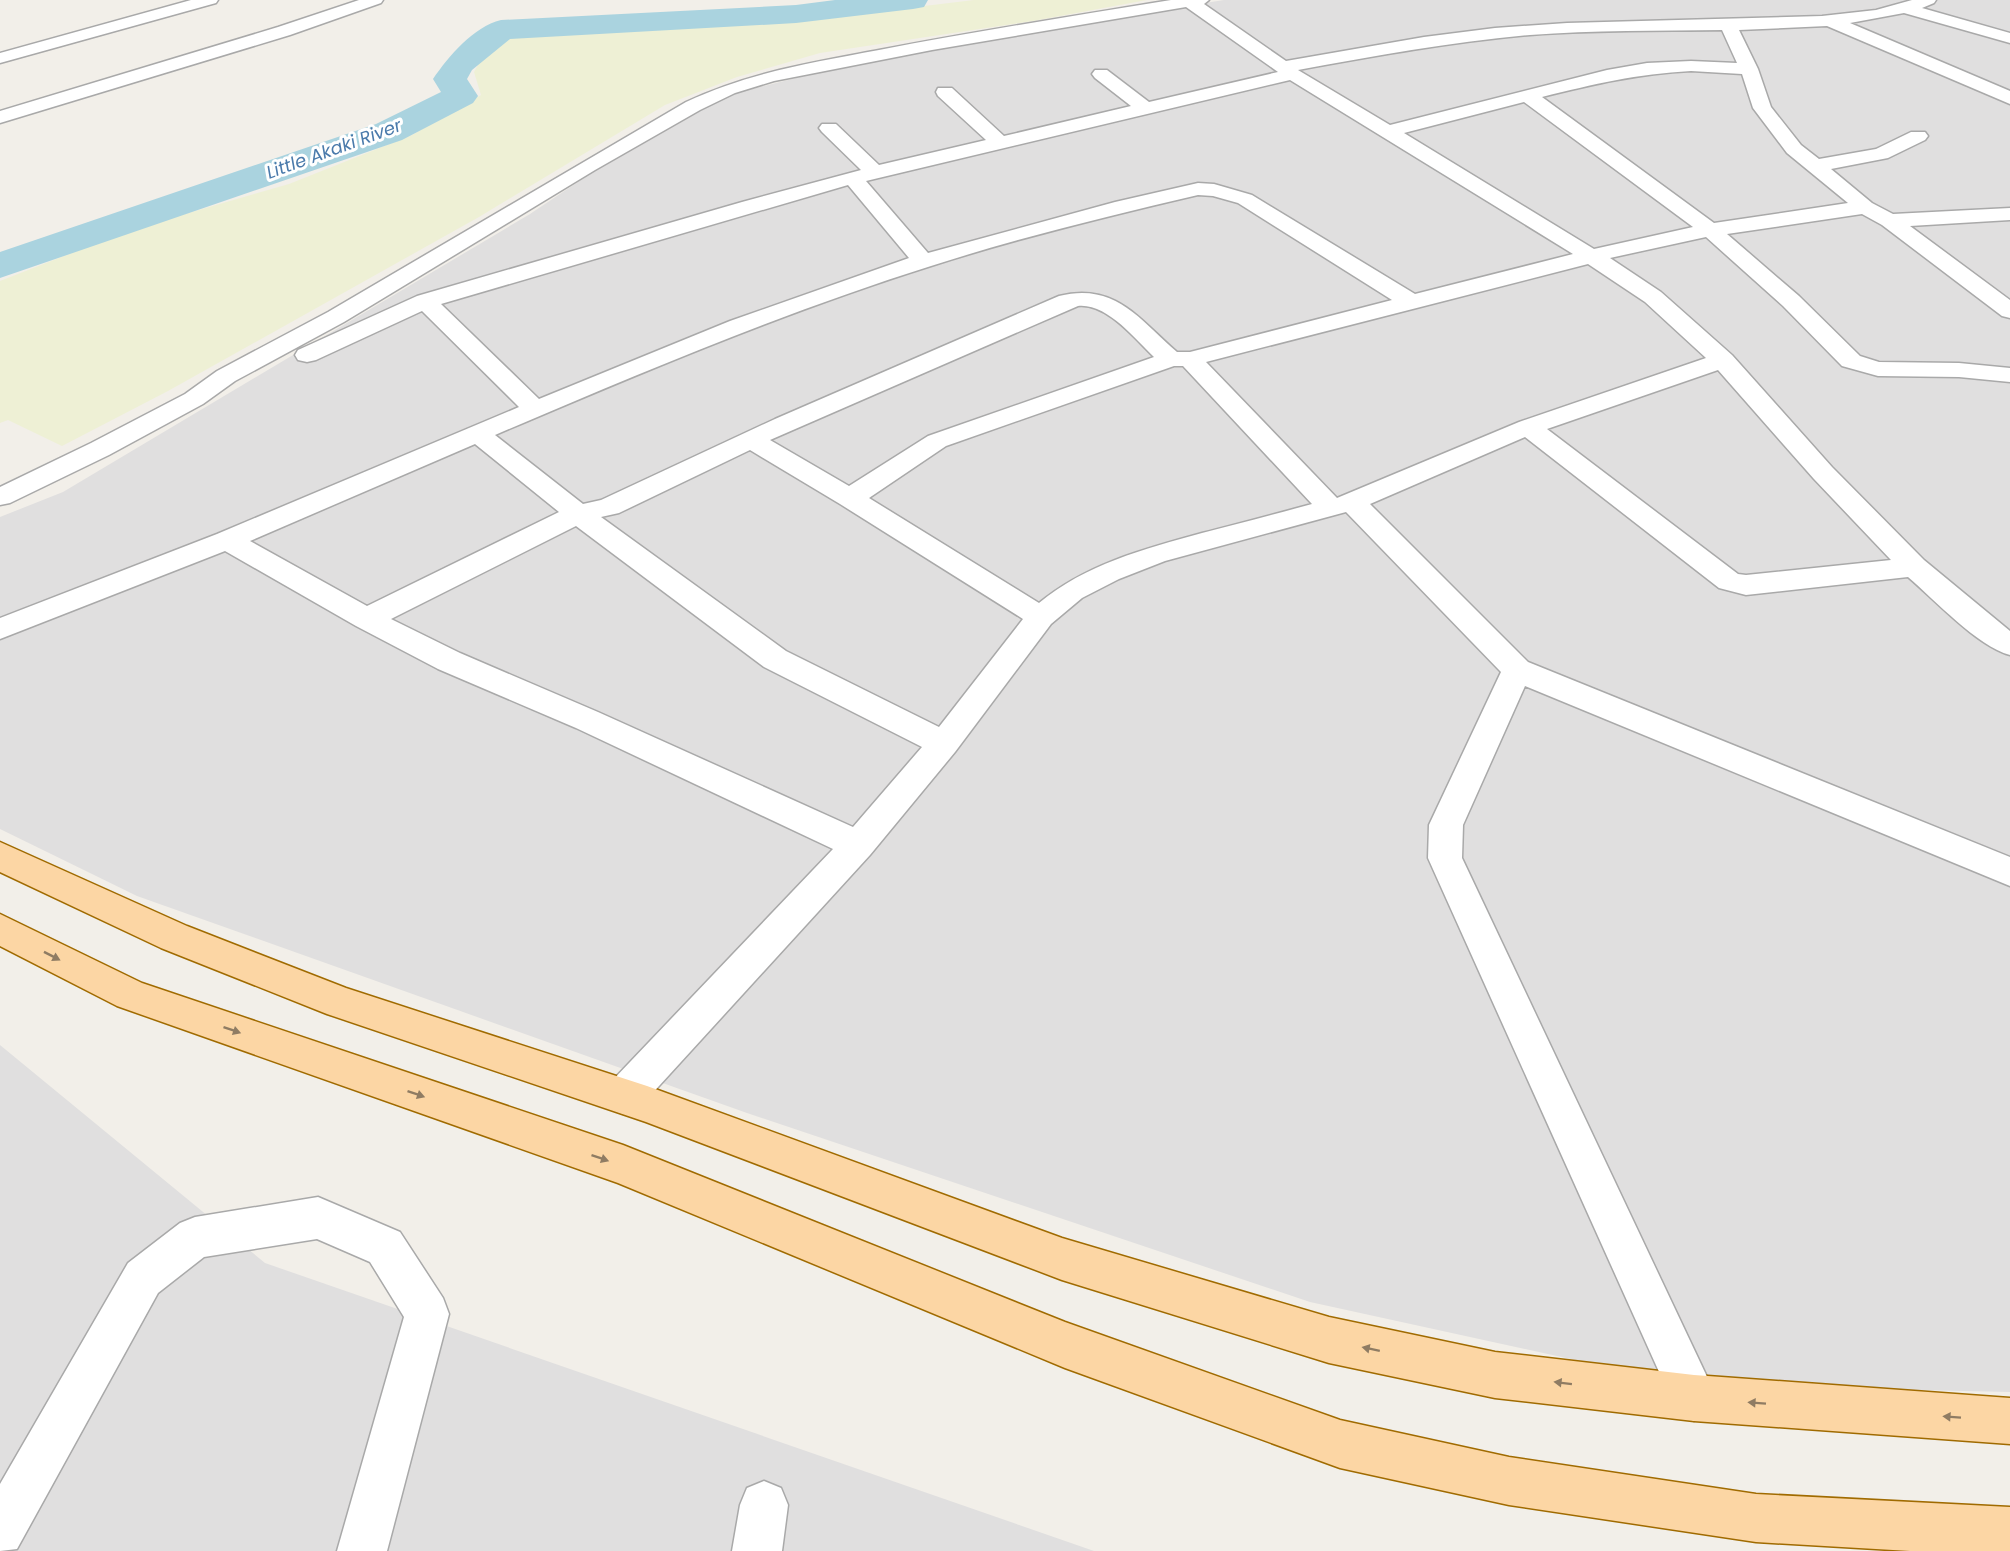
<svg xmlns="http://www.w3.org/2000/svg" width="2010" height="1551" font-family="Poppins,sans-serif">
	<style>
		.residential { fill: #e0dfdf }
		.farmland { fill: #eef0d5 }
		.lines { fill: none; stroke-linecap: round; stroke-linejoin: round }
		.river { fill: #aad3df; fill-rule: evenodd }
		.street-casing { stroke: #a9a9a9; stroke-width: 3 }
		.primary-casing { stroke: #a06b00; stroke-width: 3 }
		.street { fill: #fff; fill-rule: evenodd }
		.primary { fill: #fcd6a4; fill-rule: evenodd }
		.oneway { fill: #8f7c63 }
		.labels { text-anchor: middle; stroke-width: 6; stroke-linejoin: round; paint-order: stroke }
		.far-water-label { font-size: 18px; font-style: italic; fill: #4a7aab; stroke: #fff }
	</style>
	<rect width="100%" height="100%" fill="#f2efe9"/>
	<path class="residential" d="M 1224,0 L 2010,0 L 2010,1392 L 1689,1385 L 1310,1302 L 747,1113 L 137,896 L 0,829 L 0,517 L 63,492 L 530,214 L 696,103 L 852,64 L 1000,35 Z
		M 0,1045 L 265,1263 L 1094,1551 L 0,1551 Z"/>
	<path class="farmland" d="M 974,0 L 1147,0 L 1033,21 L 820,53 L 737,77 L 665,105 L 479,217 L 168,391 L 62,446 L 8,420 L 0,423 L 0,281 L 133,229 L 289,184 L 412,135 L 481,95 L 474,72 L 487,49 L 510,35 L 783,23 Z"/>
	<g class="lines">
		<path class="river" d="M 835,0 L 928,0 L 924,7 L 913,9 L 796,23 L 510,39 L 472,70 L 467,79 L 478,96 L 473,103 L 402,140 L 0,278 L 0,252 L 376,124 L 441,92 L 433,79 C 449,56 473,27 501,20 L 796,5 Z"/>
		<g class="street-casing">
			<path id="street" d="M 191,0 L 218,0 L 216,3 L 0,63 L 0,53 Z
				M 359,0 L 383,0 L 381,3 L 290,35 L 0,123 L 0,111 L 278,27 Z
				M 1171,0 L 1209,0 L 1204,4 L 1286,61 L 1424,37 L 1495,28 L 1567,23 L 1822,16 L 1876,10 L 1912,0 L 1936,0 L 1934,3 L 1922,8 L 2010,33 L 2010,43 L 1904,13 L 1850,23 L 2010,91 L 2010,104 L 1827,26 L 1739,30 L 1758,69 L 1771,107 L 1801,145 L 1819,159 L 1876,149 L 1911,132 L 1925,132 L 1928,136 L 1925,140 L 1888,158 L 1831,169 L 1872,203 L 1893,214 L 2010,208 L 2010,220 L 1910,226 L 2010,300 L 2010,318 L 2002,316 L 1882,225 L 1862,214 L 1727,234 L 1799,296 L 1860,356 L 1879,362 L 1959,363 L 2010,368 L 2010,382 L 1959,377 L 1878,376 L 1842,366 L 1783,306 L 1706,237 L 1610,258 L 1661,292 L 1732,355 L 1832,467 L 1924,560 L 2010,631 L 2010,655 C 1977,646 1935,600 1908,577 L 1746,595 L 1719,588 L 1525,437 L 1370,504 L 1528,662 L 2010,857 L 2010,886 L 1525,686 L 1463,825 L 1462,858 L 1717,1398 L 1710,1414 L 1694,1421 L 1678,1414 L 1428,858 L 1429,825 L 1501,672 L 1346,512 L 1165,561 L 1119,579 L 1082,598 L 1051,624 L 955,752 L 870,855 L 638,1109 L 624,1114 L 610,1109 L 604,1096 L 610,1083 L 833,849 L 576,728 L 438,669 L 356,626 L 225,551 L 0,639 L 0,618 L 217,534 L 519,407 L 422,311 L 316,360 L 307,362 L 298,360 L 295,355 L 298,350 L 417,296 L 742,202 L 861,170 L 822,132 L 819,128 L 822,124 L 836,124 L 879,165 L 986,140 L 938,96 L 936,92 L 938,88 L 952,88 L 1004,136 L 1131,106 L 1095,78 L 1092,74 L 1095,70 L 1107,70 L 1149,102 L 1278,72 L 1186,7 L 932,50 L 774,81 L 735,93 L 700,110 L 595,170 L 344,322 L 235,381 L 203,404 L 109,455 L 10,503 L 0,505 L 0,487 L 91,443 L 185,394 L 217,371 L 328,312 L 686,102 C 751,72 810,63 879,50 C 976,31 1074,16 1171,0 ZM 1722,30 L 1737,63 L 1691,61 L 1647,63 L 1607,70 L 1390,125 L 1298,70 C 1375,56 1452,42 1530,35 C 1594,30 1658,31 1722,30 ZM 1691,71 L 1742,74 L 1753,108 L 1787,153 L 1848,203 L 1714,223 L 1542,97 C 1594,84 1637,74 1691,71 ZM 1290,80 L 1573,254 L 1415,294 L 1252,195 L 1214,184 L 1198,183 L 1115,202 L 928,253 L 866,181 ZM 1524,102 L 1693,227 L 1594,249 L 1404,133 ZM 848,185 L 909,258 L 730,321 L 539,399 L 441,304 ZM 1198,195 L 1213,196 L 1238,203 L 1392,300 L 1190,352 L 1177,352 C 1139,319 1115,282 1059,296 L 775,419 L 601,500 L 583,504 L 495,435 C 638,374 782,313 931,266 C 1018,238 1108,216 1198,195 ZM 1588,264 L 1645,302 L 1706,358 L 1519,422 L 1337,498 L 1206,362 ZM 1078,306 C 1107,303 1135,339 1154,357 L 928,436 L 849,486 L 770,440 ZM 1174,366 L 1183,366 L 1312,504 C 1275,514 1238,524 1202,533 C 1144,549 1086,564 1039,603 L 869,498 L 946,446 ZM 1718,370 L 1814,479 L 1891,560 L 1746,575 L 1738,574 L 1547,429 ZM 475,444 L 559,512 L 367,606 L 250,541 ZM 750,450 L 840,504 L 1023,619 L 939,727 L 786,651 L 601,517 L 619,513 ZM 576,526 L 764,667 L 922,747 L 853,827 L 598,712 L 460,653 L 391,619 Z
				M 318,1197 L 400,1232 L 443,1298 L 449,1314 L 387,1551 L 337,1551 L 404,1317 L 370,1262 L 317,1239 L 204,1257 L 158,1293 L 17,1549 L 0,1551 L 0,1484 L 128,1263 L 180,1223 L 195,1217 Z
				M 764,1481 L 781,1488 L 788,1505 L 782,1551 L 732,1551 L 740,1505 L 747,1488 Z"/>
		</g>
		<g class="primary-casing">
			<path id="primary" d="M 0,842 L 187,926 L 346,988 L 647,1086 L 1062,1238 L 1329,1317 L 1495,1352 L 1694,1375 L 2010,1398 L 2010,1444 L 1694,1421 L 1495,1398 L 1329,1363 L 1062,1280 L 646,1122 L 327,1014 L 161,948 L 0,872 Z
				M 0,914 L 142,983 L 623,1145 L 1065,1322 L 1340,1420 L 1509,1457 L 1756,1494 L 2010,1507 L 2010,1551 L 1910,1551 L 1756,1542 L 1509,1505 L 1340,1468 L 1065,1368 L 618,1183 L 117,1006 L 0,946 Z"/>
		</g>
		<use href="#street" class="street"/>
		<use href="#primary" class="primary"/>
	</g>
	<defs><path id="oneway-solid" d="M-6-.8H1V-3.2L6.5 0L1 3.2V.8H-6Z" transform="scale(1.5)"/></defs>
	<g class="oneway">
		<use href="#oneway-solid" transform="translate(52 956) rotate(27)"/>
		<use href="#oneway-solid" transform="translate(232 1030) rotate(19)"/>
		<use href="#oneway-solid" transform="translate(416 1094) rotate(19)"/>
		<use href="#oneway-solid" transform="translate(600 1158) rotate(19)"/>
		<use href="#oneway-solid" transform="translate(1371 1349) rotate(-168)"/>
		<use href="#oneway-solid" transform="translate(1563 1383) rotate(-173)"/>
		<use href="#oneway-solid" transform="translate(1757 1403) rotate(-176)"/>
		<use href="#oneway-solid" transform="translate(1952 1417) rotate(-176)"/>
	</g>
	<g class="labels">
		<g class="far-water-label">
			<text transform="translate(334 149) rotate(-20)" y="6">Little Akaki River</text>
		</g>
	</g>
</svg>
